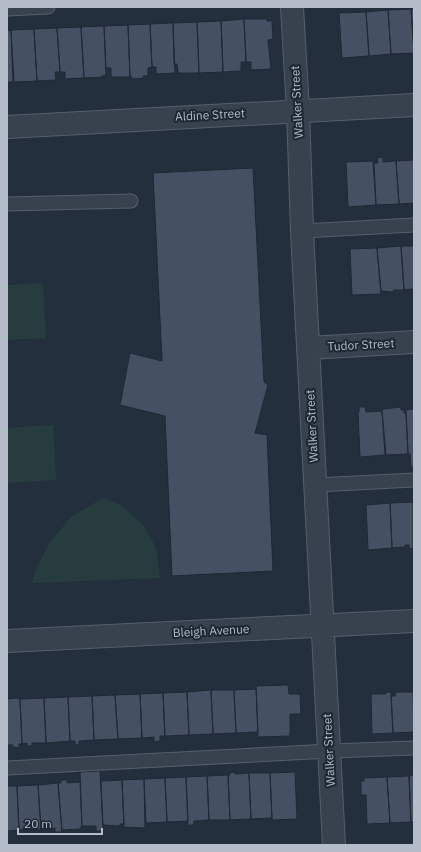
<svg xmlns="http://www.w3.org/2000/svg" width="421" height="852" font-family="'IBM Plex Sans',sans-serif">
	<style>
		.green { fill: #263c3f }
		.building { fill: #455162; stroke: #1f2835 }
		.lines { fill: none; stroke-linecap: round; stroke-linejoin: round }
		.service-casing { stroke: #565f6c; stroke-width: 15 }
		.minor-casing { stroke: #565f6c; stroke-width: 24 }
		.service { stroke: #38414e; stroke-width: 13 }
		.minor { stroke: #38414e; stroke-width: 22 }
		.labels { text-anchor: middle; stroke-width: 4; stroke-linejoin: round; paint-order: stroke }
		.street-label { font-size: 12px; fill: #b4bcc9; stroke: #1d2633 }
	</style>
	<rect width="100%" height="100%" fill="#242f3e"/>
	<path class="green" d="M 43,283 L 46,338 L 7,340 L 7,285 Z
		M 53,425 L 56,480 L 7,483 L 7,428 Z
		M 103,498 L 122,506 L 144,526 L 156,548 L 160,578 L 32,583 L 37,566 L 51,541 L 71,517 Z"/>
	<path class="building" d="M 411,9 L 414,53 L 391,54 L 388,10 Z
		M 411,9 L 414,9 L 414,48 Z
		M 388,10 L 391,54 L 369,56 L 366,12 Z
		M 366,12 L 369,56 L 342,58 L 339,13 Z
		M 244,19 L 267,19 L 267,21 L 272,21 L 273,39 L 268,40 L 271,69 L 251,70 L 251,62 L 246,62 Z
		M 244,19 L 246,62 L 241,62 L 241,71 L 223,72 L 221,21 Z
		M 221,21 L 223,72 L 199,73 L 197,22 Z
		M 197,22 L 199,73 L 178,73 L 177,64 L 174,64 L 173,23 Z
		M 173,23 L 175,73 L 156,74 L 156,67 L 152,67 L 150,24 Z
		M 150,24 L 152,67 L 148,68 L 148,76 L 143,76 L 144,78 L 132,79 L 131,76 L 130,77 L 128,25 Z
		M 128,25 L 130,77 L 111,77 L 111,68 L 106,68 L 104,26 Z
		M 104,26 L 106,75 L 102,76 L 102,77 L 84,78 L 81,27 Z
		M 81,27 L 84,78 L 65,79 L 65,72 L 60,72 L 57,28 Z
		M 57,28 L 60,72 L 55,72 L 56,80 L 37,81 L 34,29 Z
		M 34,29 L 37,81 L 14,82 L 11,30 Z
		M 11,30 L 13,82 L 7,82 L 7,31 Z
		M 383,157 L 383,162 L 396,161 L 399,204 L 376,205 L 374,163 L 378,163 L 377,158 Z
		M 414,160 L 414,203 L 399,204 L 396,161 Z
		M 373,161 L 376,205 L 348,207 L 346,162 Z
		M 253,168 L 264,382 L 268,385 L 255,433 L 267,435 L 273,571 L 172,576 L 165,416 L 120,405 L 130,353 L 162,361 L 153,173 Z
		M 401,246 L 414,246 L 414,291 L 412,289 L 404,290 Z
		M 401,246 L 404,290 L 394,290 L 392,292 L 381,291 L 377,248 Z
		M 377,248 L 381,294 L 352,295 L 350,249 Z
		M 359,407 L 365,407 L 366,412 L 382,411 L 385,455 L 360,457 L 358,412 L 359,412 Z
		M 401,407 L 401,410 L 404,410 L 404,413 L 406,413 L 408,454 L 386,455 L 382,411 L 383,409 Z
		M 414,409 L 414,467 L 411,467 L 410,454 L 408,454 L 406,410 Z
		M 413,502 L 413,548 L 409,549 L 409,545 L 405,545 L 405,547 L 392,548 L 390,503 Z
		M 390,503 L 392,548 L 368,550 L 366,505 Z
		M 288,685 L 289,694 L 300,694 L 301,714 L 290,714 L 290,736 L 258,737 L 256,686 Z
		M 256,689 L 258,732 L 236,733 L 234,690 Z
		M 211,690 L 213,734 L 189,735 L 187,692 Z
		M 211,690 L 234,690 L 236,733 L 213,734 Z
		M 187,692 L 189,735 L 165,736 L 163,693 Z
		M 386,692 L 391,692 L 393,733 L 372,734 L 371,694 L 386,694 Z
		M 396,692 L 413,692 L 414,732 L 393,733 L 391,696 L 395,696 Z
		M 163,693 L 165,736 L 160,736 L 160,741 L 154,742 L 154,737 L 142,738 L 140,694 Z
		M 140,694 L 142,738 L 118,739 L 115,695 Z
		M 115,695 L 118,739 L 94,740 L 92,696 Z
		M 92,696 L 94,740 L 79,741 L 79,745 L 75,745 L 75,741 L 70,741 L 68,697 Z
		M 68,697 L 70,741 L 46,743 L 44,698 Z
		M 17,698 L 20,699 L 22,744 L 19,744 L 19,748 L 13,747 L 13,745 L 7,745 L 7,699 Z
		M 44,698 L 46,743 L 32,743 L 32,746 L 27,746 L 27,743 L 22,744 L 20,699 Z
		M 100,771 L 103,831 L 96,831 L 96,826 L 82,826 L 80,772 Z
		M 235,772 L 235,774 L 249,773 L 251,819 L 230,820 L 228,775 L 230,775 L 229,773 Z
		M 295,772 L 297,819 L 272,820 L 270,773 Z
		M 249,773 L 270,773 L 272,818 L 251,819 Z
		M 228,775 L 230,820 L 209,820 L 207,776 Z
		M 414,775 L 414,822 L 411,822 L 409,776 Z
		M 207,776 L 209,820 L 194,821 L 194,825 L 188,825 L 186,777 Z
		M 409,776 L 411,822 L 390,823 L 387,777 Z
		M 186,777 L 188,821 L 167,822 L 165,778 Z
		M 387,777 L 390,823 L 367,824 L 366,795 L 361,795 L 361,781 L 364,781 L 364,778 Z
		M 165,778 L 167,822 L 146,823 L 144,779 Z
		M 144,779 L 145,828 L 124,827 L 122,780 Z
		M 61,780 L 67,780 L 67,783 L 80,782 L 82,826 L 81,827 L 80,829 L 62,830 L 58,783 L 61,783 Z
		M 122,780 L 124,824 L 120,824 L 120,826 L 103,825 L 101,781 Z
		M 58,783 L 62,832 L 55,832 L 55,828 L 41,829 L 38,785 Z
		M 38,785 L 41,829 L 19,830 L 17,786 Z
		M 7,786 L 17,786 L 19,830 L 7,831 Z"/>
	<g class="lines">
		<g class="service-casing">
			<path id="service" d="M 7,9 L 48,7
				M 7,204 L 131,201
				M 302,231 L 414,225
				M 316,485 L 414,480
				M 7,768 L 330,751 L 414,748"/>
		</g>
		<g class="minor-casing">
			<path id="minor" d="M 292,7 L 298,110 L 302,231 L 334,845
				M 7,127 L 414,105
				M 308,348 L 414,342
				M 7,641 L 414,621"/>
		</g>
		<use href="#service" class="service"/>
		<use href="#minor" class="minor"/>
	</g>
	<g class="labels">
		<g class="street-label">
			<text transform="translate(297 102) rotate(-93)" y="4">Walker Street</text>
			<text transform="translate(210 115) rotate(-3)" y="4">Aldine Street</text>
			<text transform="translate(361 345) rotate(-3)" y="4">Tudor Street</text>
			<text transform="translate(312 426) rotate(-93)" y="4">Walker Street</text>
			<text transform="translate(211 631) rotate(-3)" y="4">Bleigh Avenue</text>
			<text transform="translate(329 750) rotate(-93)" y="4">Walker Street</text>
		</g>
	</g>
	<rect width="421" height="852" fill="none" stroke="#b4bcc9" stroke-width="16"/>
	<path d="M18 828v6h84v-6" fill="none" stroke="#b4bcc9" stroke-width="2"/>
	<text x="24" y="828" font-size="12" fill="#b4bcc9" stroke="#1d2633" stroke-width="3" paint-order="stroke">20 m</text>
</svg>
